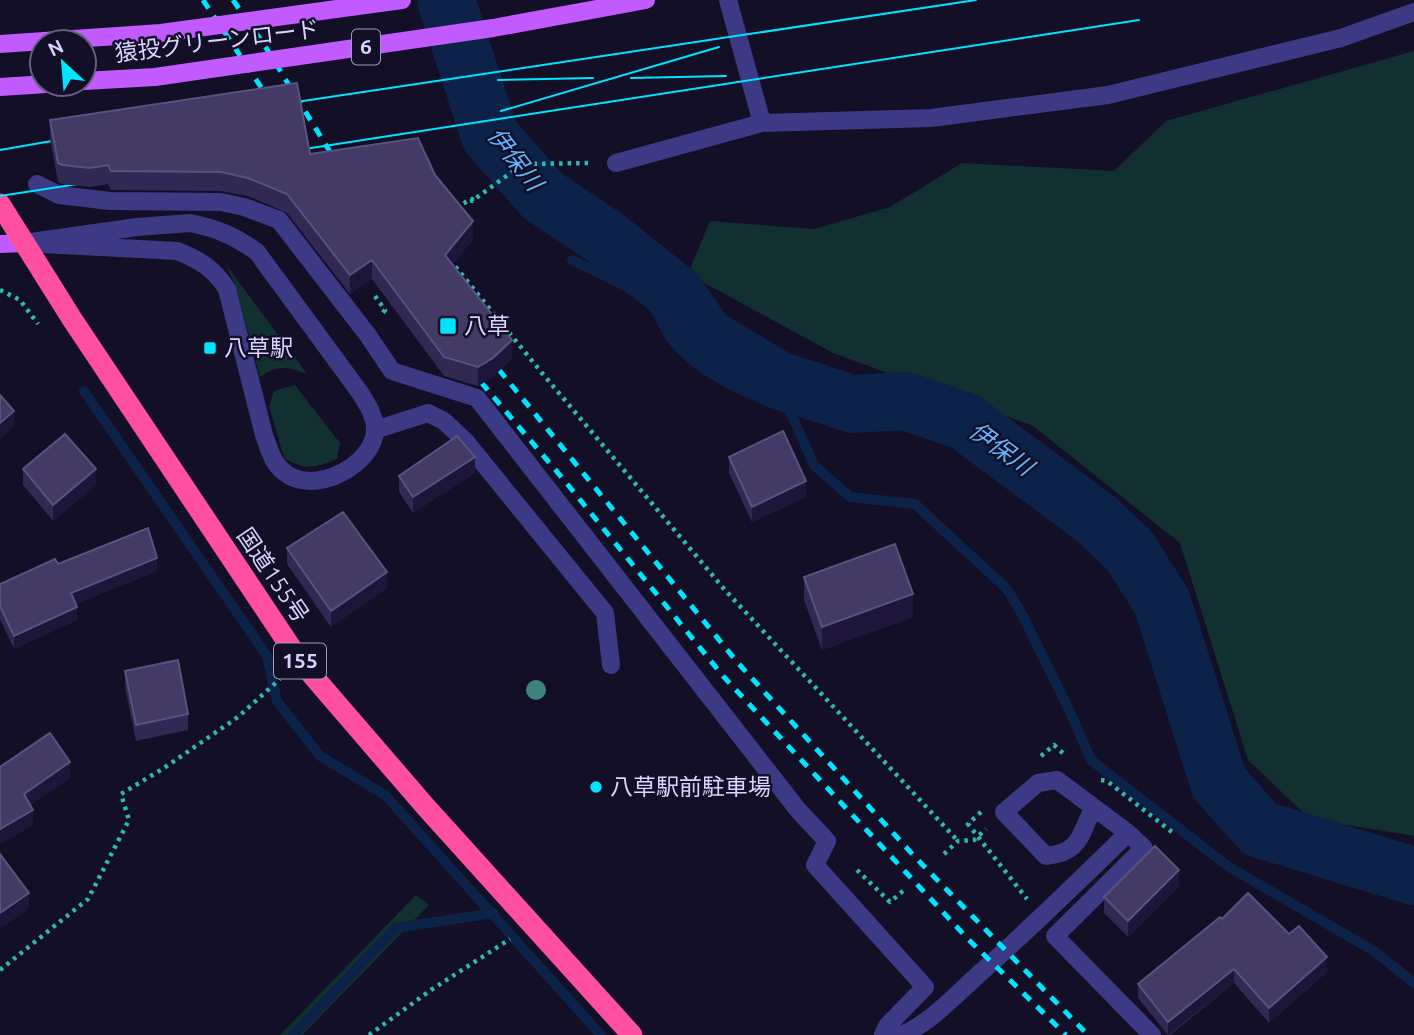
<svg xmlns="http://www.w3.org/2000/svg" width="1414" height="1035" font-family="Ubuntu,'Noto Sans JP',sans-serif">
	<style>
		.green { fill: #12302f }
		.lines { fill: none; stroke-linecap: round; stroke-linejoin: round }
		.stream { stroke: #0c2248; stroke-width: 10 }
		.river { stroke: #0c2248; stroke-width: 58 }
		.path { stroke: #2fb8b0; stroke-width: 4.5; stroke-dasharray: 3.5 5; stroke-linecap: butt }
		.minor { stroke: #3d3a85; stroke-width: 18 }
		.major { stroke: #c25bff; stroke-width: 18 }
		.highway { stroke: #ff4fa3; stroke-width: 21 }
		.tram { stroke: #00e5ff; stroke-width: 2 }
		.rail { stroke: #00e5ff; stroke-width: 5; stroke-dasharray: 10 9; stroke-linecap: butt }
		.major-bridge { stroke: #c25bff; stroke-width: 18 }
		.tree { fill: #3d827b }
		.wall { fill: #312854 }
		.shaded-wall { fill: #1d163a }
		.building { fill: #433a66; stroke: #5a527e; stroke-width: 2 }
		.poi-dot { fill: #00e5ff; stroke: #130f26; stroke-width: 2.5 }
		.labels { text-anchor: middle; stroke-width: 5; stroke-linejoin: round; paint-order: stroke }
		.shield { fill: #130f26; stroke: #9e99be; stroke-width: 2 }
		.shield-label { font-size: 21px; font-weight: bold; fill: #d9d4ff }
		.street-label { font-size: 23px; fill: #d9d4ff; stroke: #130f26 }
		.poi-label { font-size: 23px; fill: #d9d4ff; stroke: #130f26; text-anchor: start }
		.water-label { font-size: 24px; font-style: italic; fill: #62b6ff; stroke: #130f26 }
	</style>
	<rect width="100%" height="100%" fill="#130f26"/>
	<path class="green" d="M 1414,51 L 1414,836 L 1310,819 L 1248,760 L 1180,543 L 1033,426 L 833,353 L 688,274 L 710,221 L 814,229 L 890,207 L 962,163 L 1114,171 L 1166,121 Z
		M 225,263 L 307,374 C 286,367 280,364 260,377 L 235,284 Z
		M 295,385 L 340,443 L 337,459 C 314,468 306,471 284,458 L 269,406 L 274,391 Z
		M 416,895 L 429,905 L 302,1035 L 280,1035 Z"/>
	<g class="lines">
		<path class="stream" d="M 572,260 C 598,273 630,285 651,305 C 661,315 664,331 674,342 C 702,375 749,395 789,409 L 814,465 L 850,497 L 915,504 L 1007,589 L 1023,616 L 1071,714 L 1091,760 L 1229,867 L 1374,951 L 1414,983
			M 84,391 L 267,656 L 277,701 L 320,756 L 385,795 L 601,1035
			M 293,1035 L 396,928 L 494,913"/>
		<path class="river" d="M 446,0 L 490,136 L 543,196 L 606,238 L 675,293 L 706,337 L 778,380 L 853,404 L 905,401 L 964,421 L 1096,519 L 1129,550 L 1162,602 L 1219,783 L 1260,829 L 1414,876"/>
		<path class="path" d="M 456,207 L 472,199 L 472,201 L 523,164 L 593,163
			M 450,260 L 542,373 L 725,590 L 958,841
			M 0,290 L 20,300 L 38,324
			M 375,296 L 385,310 L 381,315
			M 1041,756 L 1054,745 L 1066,756
			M 1101,780 L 1107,781 L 1172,832
			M 981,812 L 968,824 L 1027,899
			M 944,854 L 958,841 L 974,840 L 986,829
			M 857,870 L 890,902 L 904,890
			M 0,970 L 88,899 L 129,820 L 121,794 L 164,768 L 238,717 L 280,679
			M 369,1035 L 431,990 L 510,939"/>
		<path class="minor" d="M 728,0 L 762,123
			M 616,163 L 762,123 L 931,118 L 1108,95 L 1341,38 L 1414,12
			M 37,184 L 59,195 L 110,201 L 221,202 L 244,207 L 279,220 L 367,334 L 392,371 L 477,398 L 798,810 L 827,841 L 815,865 L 925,987 L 887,1026 L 883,1035
			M 190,223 C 216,228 235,236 257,252 L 361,394 C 367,404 375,416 375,429 C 375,465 313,497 284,472 C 272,463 269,448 264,435 L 227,289 C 213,268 200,260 177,251 L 24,243 L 137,227 Z
			M 375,430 L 428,413 L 444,421 L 466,442 L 605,613 L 611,665
			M 1093,809 C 1079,836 1081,852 1046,856 L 1004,812 L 1038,783 L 1057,780 L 1128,833 L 1144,848 L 1055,936 L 1152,1035
			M 901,1035 C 928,1025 958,993 980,973 C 1031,928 1079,881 1128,833"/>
		<path class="major" d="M 0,87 L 47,84
			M 0,244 L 24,243"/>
		<path class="highway" d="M 0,204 L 72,319 L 300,661 L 425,806 L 632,1035"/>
		<path class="tram" d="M 631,78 L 726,76
			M 498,80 L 593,78
			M 283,104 L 976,0
			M 501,111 L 719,47
			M 0,150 L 69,138
			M 292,151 L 1139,20
			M 0,196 L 91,182"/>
		<path class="rail" d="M 203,0 L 273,105
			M 233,0 L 265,46 L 340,168
			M 487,355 L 738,663 L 915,857 L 1088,1035
			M 469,368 L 564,480 L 723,676 L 968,939 L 1066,1035"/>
		<path class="major-bridge" d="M 0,44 L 161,33 L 402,0
			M 84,81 L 155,77 L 493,28 L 646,0"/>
	</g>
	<circle class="tree" cx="536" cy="690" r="10"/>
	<path class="wall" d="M 50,120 L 310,154 L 435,175 L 473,239 L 453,264 L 512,358 L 493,377 L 478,386 L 444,376 L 372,279 L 350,294 L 287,213 L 248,196 L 221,191 L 111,190 L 108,184 L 90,187 L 62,184 L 58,182 L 50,139 Z
		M 729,457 L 806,497 L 752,522 L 729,473 Z
		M 23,469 L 96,485 L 53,521 L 23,485 Z
		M 475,473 L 413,513 L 399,492 L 399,476 Z
		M 287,548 L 387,588 L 331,627 L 287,564 Z
		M 58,564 L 157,571 L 76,604 L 77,620 L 14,649 L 0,619 L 0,584 Z
		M 804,577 L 913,617 L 822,650 L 804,600 Z
		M 125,671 L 188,714 L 188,730 L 136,741 L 125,687 Z
		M 1179,886 L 1128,937 L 1104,913 L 1104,897 Z
		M 1222,919 L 1327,972 L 1269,1023 L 1234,983 L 1170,1035 L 1168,1035 L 1138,998 L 1138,984 Z"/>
	<path class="shaded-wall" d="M 473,221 L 473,239 L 445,274 L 445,255 Z
		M 372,260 L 372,279 L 350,294 L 350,275 Z
		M 512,340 L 512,358 L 493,377 L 478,386 L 478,367 Z
		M 14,411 L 14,427 L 0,439 L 0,423 Z
		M 475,457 L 475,473 L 413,513 L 413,497 Z
		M 96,469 L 96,485 L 53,521 L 53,505 Z
		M 806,481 L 806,497 L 752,522 L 752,507 Z
		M 157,558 L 157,571 L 71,606 L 71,593 Z
		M 387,572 L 387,588 L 331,627 L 331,611 Z
		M 913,594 L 913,617 L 822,650 L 822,627 Z
		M 77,607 L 77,620 L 14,649 L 14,636 Z
		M 70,762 L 70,778 L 24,810 L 24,794 Z
		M 33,810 L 33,825 L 0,845 L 0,829 Z
		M 1179,870 L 1179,886 L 1128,937 L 1128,921 Z
		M 29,893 L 29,909 L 0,929 L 0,913 Z
		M 1327,957 L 1327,972 L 1269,1023 L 1269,1008 Z
		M 1234,969 L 1234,983 L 1168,1035 L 1168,1022 Z"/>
	<path class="building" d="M 297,83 L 310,154 L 418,138 L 435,175 L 473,221 L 445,255 L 512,340 L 493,358 L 478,367 L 444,357 L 372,260 L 350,275 L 287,194 L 248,178 L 221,172 L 111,171 L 108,165 L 90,168 L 62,165 L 58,163 L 50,120 Z
		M 0,395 L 14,411 L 0,423 Z
		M 783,431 L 806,481 L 752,507 L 729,457 Z
		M 65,434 L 96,469 L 53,505 L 23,469 Z
		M 457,436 L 475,457 L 413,497 L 399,476 Z
		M 343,512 L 387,572 L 331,611 L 287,548 Z
		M 148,528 L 157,558 L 71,593 L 77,607 L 14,636 L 0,606 L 0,584 L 55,559 L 58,564 Z
		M 895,544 L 913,594 L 822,627 L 804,577 Z
		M 178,660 L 188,714 L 136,725 L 125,671 Z
		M 50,733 L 70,762 L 24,794 L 33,810 L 0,829 L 0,767 Z
		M 1155,846 L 1179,870 L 1128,921 L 1104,897 Z
		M 0,854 L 29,893 L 0,913 Z
		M 1248,893 L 1289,934 L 1299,926 L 1327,957 L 1269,1008 L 1234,969 L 1168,1022 L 1138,984 L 1220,917 L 1222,919 Z"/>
	<g class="poi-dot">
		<rect x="439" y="317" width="18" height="18" rx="3.5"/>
		<rect x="203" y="341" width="14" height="14" rx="3.5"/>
		<circle cx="596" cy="787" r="7"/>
	</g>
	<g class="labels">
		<g class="shield">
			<rect x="352" y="29.5" width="28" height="35" rx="5"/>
			<rect x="274" y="643.5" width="52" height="35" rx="5"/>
		</g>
		<g class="shield-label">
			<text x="366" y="54">6</text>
			<text x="300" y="668">155</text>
		</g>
		<g class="street-label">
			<text transform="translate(217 41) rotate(-7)" y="8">猿投グリーンロード</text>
			<text transform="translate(273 575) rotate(56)" y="8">国道155号</text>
		</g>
		<g class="poi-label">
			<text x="464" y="334">八草</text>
			<text x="224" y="356">八草駅</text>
			<text x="610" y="795">八草駅前駐車場</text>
		</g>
		<g class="water-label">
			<text transform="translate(515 159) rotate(52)" y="8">伊保川</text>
			<text transform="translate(1001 449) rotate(36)" y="8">伊保川</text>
		</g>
	</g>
	<g transform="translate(63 63) rotate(334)"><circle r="33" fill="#130f26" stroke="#625e7d" stroke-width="2"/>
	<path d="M0-5L12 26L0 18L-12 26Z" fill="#00e5ff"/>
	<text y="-10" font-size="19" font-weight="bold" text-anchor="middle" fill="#d9d4ff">N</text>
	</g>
</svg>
